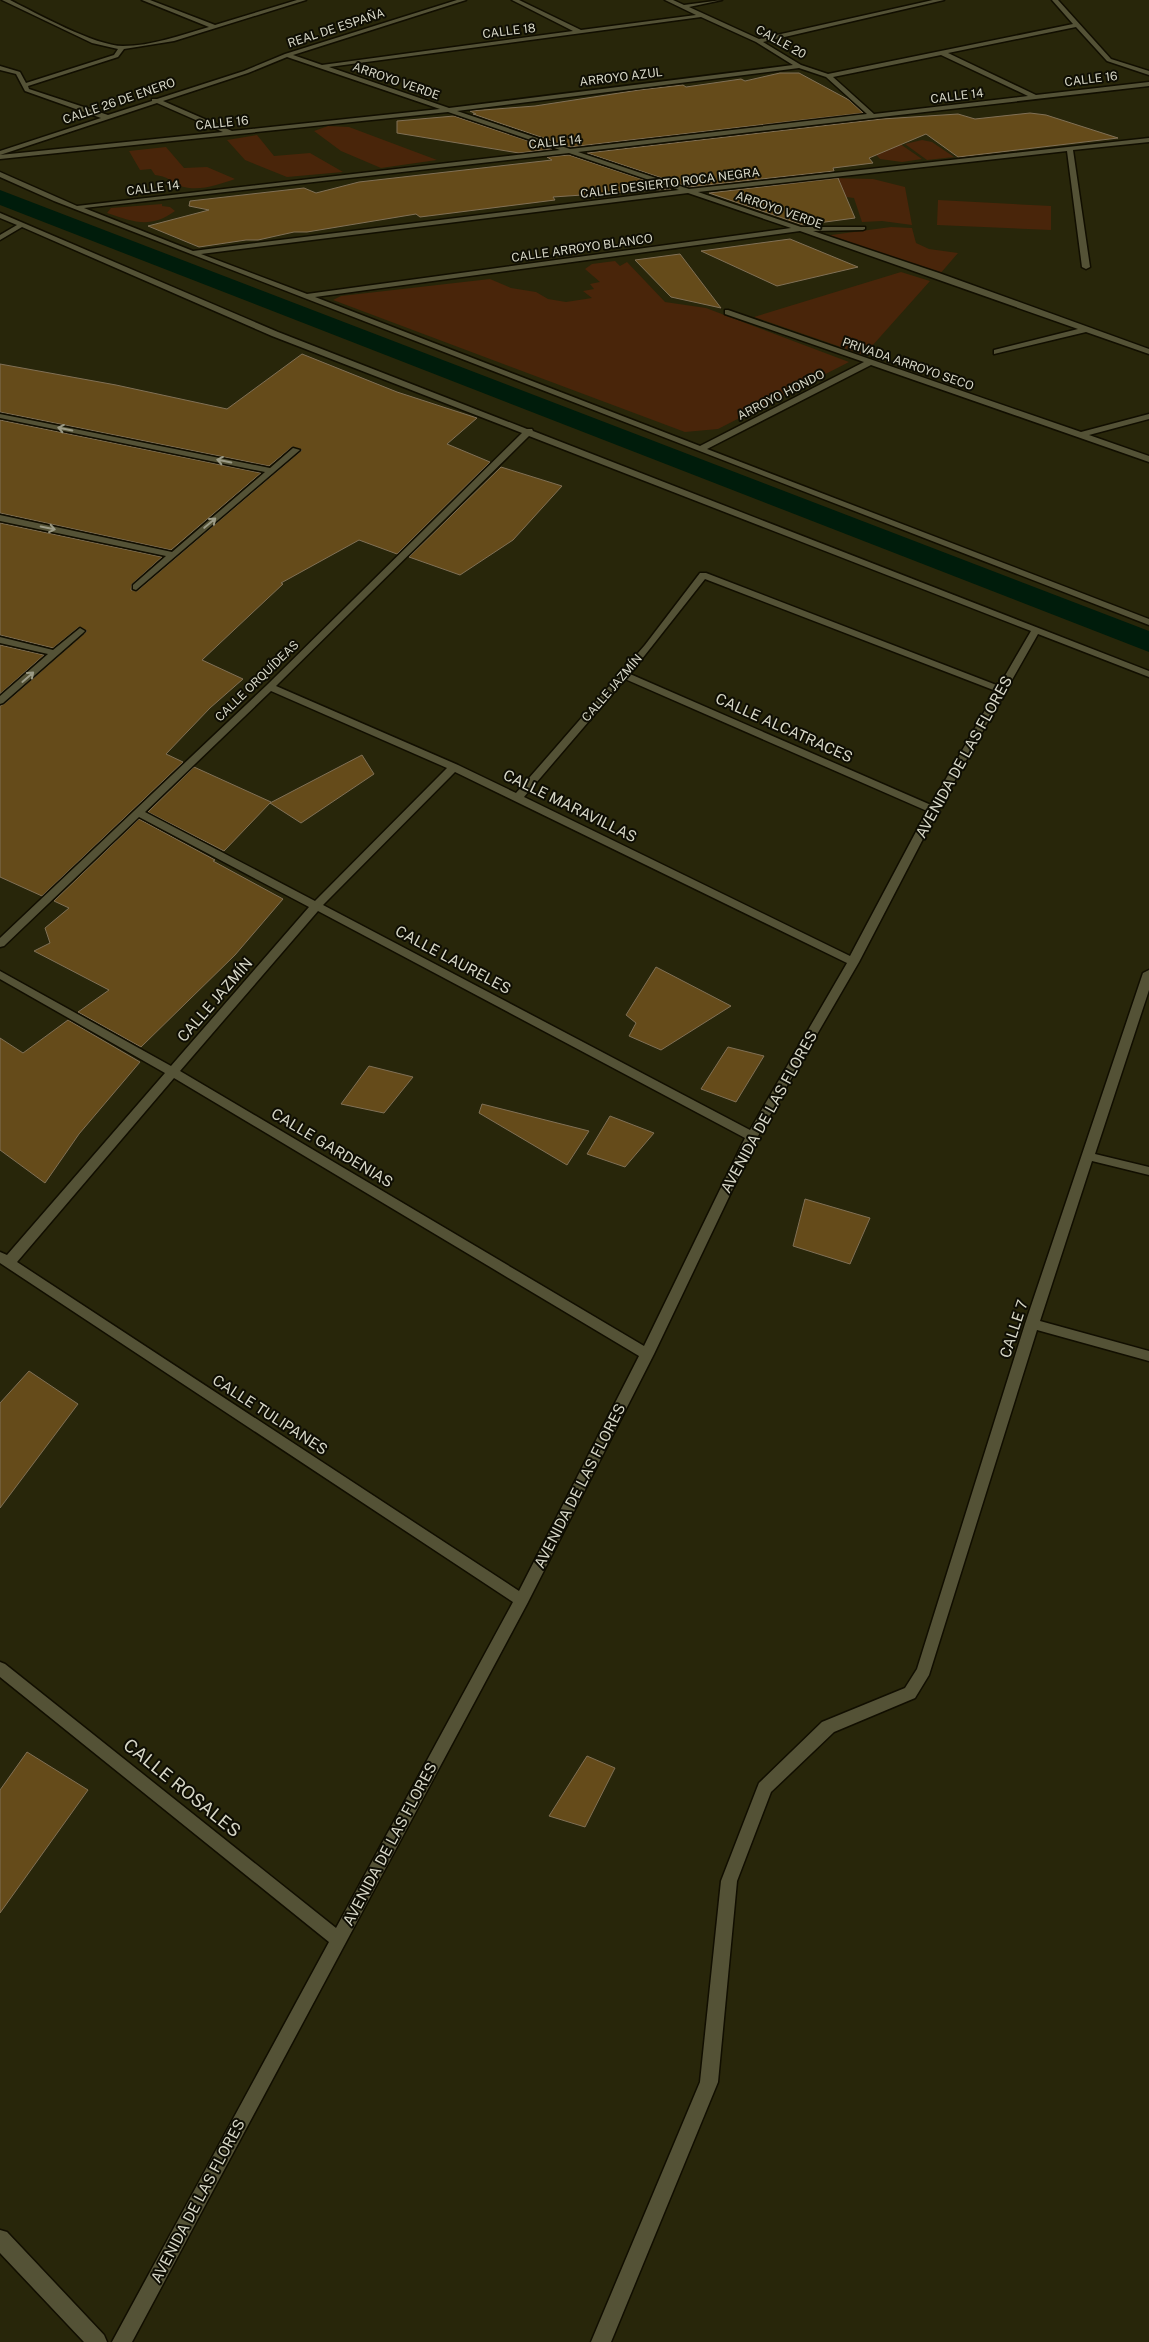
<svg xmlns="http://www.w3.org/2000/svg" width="1149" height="2342" font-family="'Public Sans',sans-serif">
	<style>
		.green { fill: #49250a }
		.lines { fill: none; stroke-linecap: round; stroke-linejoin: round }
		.canal { fill: #001c0b; fill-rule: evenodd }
		.building { fill: #654b1a; stroke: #807056 }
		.minor-casing { stroke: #110e00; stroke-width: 3 }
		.minor { fill: #545236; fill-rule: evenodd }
		.oneway { stroke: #9c9b86 }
		.labels { text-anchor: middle; stroke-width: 4; stroke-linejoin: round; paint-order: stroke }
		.far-street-label { font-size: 12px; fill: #d7d7c7; stroke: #0f0e04 }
		.street-label { font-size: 15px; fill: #d7d7c7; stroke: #0f0e04 }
		.near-street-label { font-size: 18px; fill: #d7d7c7; stroke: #0f0e04 }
	</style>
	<rect width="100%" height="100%" fill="#28260a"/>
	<path class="green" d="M 328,126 L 349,127 L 437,160 L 381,168 L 341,151 L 314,131 Z
		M 257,135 L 274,156 L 310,153 L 343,172 L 287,177 L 245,160 L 227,140 Z
		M 890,137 L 922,159 L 902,162 L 880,159 L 869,147 Z
		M 922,140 L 932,142 L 954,157 L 927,160 L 905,144 Z
		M 166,147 L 184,168 L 207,167 L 235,179 C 217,185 199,192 180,186 C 169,183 172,177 155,175 L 151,169 L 140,170 L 129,151 Z
		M 829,178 L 873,179 L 905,187 L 912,225 L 882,221 L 862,222 L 854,198 L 838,196 L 812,183 L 814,179 Z
		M 938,200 L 1051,206 L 1051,230 L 937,225 Z
		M 162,204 L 162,206 L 170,207 L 175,211 C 150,229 134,222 107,213 L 111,208 Z
		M 891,227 L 912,228 L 916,243 L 929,249 L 958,253 L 939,275 L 824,236 Z
		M 615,261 L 620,266 L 627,262 L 665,302 L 706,308 L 849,362 L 718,429 L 685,432 L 333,300 L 341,296 L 490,279 L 511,288 L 536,292 L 548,299 L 566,302 L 592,298 L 583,291 L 594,289 L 590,284 L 600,282 L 585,269 L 592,264 Z
		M 901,272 L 930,281 L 864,355 L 754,317 Z"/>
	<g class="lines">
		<path class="canal" d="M 0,190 L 1149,631 L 1149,652 L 0,205 Z"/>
	</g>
	<path class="building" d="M 780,73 L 799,73 L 849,100 L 863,113 L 570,147 L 473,114 L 476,114 L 470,111 L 535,106 L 639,90 L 683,85 L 686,87 L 741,79 L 745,81 Z
		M 1030,113 L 1046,115 L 1118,138 L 958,157 L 926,134 L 869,158 L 873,163 L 833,168 L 834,171 L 689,187 L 587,153 L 882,119 L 958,114 L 975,119 Z
		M 454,116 L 552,149 L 519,153 L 397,133 L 397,121 Z
		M 569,155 L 671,189 L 553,197 L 555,200 L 420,217 L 416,214 L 307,232 L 294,232 L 258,240 L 246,240 L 199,247 L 148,226 L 209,210 L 189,206 L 190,201 L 304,188 L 316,193 L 359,182 L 552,160 L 547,157 Z
		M 838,178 L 855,218 L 803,225 L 709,193 Z
		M 790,239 L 858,267 L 777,286 L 701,251 Z
		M 680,254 L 721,308 L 671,297 L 635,260 Z
		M 302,354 L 397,392 L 477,418 L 447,444 L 490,462 L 397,554 L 359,540 L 281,583 L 283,584 L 202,660 L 243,679 L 210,708 L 166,754 L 183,762 L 42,896 L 0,877 L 0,706 L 4,704 L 87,631 L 79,627 L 53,648 L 0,635 L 0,523 L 162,557 L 132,584 L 131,590 L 137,591 L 302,450 L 292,447 L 269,466 L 0,412 L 0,364 L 116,385 L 227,409 Z
		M 0,420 L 261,473 L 171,550 L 0,513 Z
		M 501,467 L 562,486 L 513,540 L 460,575 L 409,557 Z
		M 0,645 L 44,655 L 0,694 Z
		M 362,755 L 374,774 L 301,823 L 270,803 Z
		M 194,767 L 271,802 L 224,851 L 148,812 Z
		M 139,819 L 215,860 L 213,861 L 283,899 L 235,955 L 141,1047 L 78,1012 L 109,990 L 34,951 L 50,943 L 45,928 L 69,908 L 54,901 Z
		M 656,967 L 731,1006 L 661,1050 L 629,1036 L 636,1023 L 626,1015 Z
		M 68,1020 L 140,1062 L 79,1134 L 45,1183 L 0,1150 L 0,1038 L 23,1053 Z
		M 728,1047 L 764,1056 L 736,1102 L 701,1089 Z
		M 369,1066 L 413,1077 L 384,1113 L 341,1104 Z
		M 482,1104 L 589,1131 L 567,1165 L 479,1113 Z
		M 610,1116 L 654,1133 L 625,1167 L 587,1154 Z
		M 805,1199 L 870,1218 L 850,1264 L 793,1246 Z
		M 29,1371 L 78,1404 L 0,1508 L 0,1403 Z
		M 27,1752 L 88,1790 L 0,1913 L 0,1790 Z
		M 587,1756 L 615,1768 L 585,1827 L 549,1816 Z"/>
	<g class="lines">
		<g class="minor-casing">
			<path id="minor" d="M 2,0 L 10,0 C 36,13 95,46 123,46 C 151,46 182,35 209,27 L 142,0 L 150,0 L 215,25 L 297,0 L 306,0 L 174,41 L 124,49 L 118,57 L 28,86 L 29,89 L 108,115 L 152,101 L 152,99 L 157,99 L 244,71 L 285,54 L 457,0 L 466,0 L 293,55 L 322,65 L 573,31 L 512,0 L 519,0 L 581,30 L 696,15 L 665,0 L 673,0 L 684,5 L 722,0 L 689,7 L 759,39 L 933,0 L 944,0 L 763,42 L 801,65 L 828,74 L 1073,24 L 1052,0 L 1058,0 L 1111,59 L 1149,71 L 1149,75 L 1107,61 L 1076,27 L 948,53 L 1036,95 L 1149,82 L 1149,86 L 578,152 L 689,189 L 1149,138 L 1149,142 L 1073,150 L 1090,267 L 1086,269 L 1082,267 L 1067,151 L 698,192 L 801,227 L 865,227 L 865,229 L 863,230 L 813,231 L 939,273 L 1149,349 L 1149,354 L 1086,332 L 994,354 L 994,350 L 1078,329 L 800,231 L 315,297 L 700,446 L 864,362 L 725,314 L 725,310 L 728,310 L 1081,432 L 1149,414 L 1149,419 L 1089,435 L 1149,456 L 1149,462 L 871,365 L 707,449 L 1149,619 L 1149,625 L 54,201 L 0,177 L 0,172 L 77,206 L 560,150 L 448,112 L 0,159 L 0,155 L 223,132 L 157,103 L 0,155 L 0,151 L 101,118 L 25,91 L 16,74 L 0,70 L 0,66 L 20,72 L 26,83 L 114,55 L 118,49 L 92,43 ZM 701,17 L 756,42 L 793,65 L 449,108 L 329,67 ZM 941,55 L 1028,96 L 874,114 L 833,77 ZM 287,57 L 440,109 L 232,131 L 163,101 L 248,73 ZM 799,68 L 826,77 L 867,114 L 570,149 L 457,111 ZM 569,153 L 679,190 L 193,251 L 84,208 ZM 688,193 L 791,228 L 307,294 L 201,254 Z
				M 0,213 L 278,332 L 527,429 L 532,429 L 533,431 L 1149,671 L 1149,677 L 1038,634 L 938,810 L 859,962 L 758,1136 L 654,1354 L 527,1604 L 132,2342 L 112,2342 L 329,1942 L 0,1677 L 0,1662 L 5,1664 L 336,1928 L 513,1602 L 0,1263 L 0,1252 L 7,1255 L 165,1073 L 0,979 L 0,971 L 171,1066 L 309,907 L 139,817 L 4,946 L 0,947 L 0,938 L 267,685 L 522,433 L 272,336 L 22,227 L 0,240 L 0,235 L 17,225 L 0,218 ZM 529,436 L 1031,631 L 999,686 L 706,573 L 700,573 L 645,645 L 516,793 L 458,765 L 276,686 ZM 705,579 L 996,691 L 931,805 L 630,674 ZM 625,679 L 927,811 L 850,956 L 524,797 ZM 271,691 L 447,768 L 315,901 L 145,812 ZM 455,772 L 847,963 L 750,1130 L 323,905 ZM 318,911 L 745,1138 L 644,1346 L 180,1071 ZM 174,1078 L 639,1356 L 519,1591 L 17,1262 Z
				M 0,414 L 270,468 L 293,448 L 300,450 L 136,590 L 133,589 L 133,585 L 166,556 L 0,521 L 0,515 L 172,552 L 265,472 L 0,418 Z
				M 80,628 L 85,631 L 83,633 L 3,703 L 0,704 L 0,696 L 48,654 L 0,643 L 0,637 L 53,650 Z
				M 1149,970 L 1149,990 L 1095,1154 L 1149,1167 L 1149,1175 L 1092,1161 L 1040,1321 L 1149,1351 L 1149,1361 L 1037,1330 L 929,1675 L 915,1698 L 834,1732 L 771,1792 L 737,1881 L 718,2082 L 611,2342 L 591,2342 L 700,2082 L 721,1881 L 757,1788 L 759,1783 L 822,1722 L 905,1688 L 917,1669 L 1025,1324 L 1143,973 Z
				M 0,2230 L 7,2232 L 104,2335 L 107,2342 L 84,2342 L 0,2253 Z"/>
		</g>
		<use href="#minor" class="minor"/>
	</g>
	<defs><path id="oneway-shaft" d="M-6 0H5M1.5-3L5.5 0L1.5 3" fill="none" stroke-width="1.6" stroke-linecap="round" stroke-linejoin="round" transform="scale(1.25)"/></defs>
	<g class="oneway">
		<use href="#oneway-shaft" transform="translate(65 429) rotate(-168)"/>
		<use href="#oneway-shaft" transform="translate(224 461) rotate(-168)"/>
		<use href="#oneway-shaft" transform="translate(210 523) rotate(-40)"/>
		<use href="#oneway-shaft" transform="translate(48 528) rotate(12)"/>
		<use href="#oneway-shaft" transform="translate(28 677) rotate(-41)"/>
	</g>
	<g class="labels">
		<g class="far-street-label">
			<text transform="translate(336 28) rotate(-18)" y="4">REAL DE ESPAÑA</text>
			<text transform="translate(509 31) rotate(-7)" y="4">CALLE 18</text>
			<text transform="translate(781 42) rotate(29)" y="4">CALLE 20</text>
			<text transform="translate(621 77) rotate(-7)" y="4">ARROYO AZUL</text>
			<text transform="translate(1091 79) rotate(-7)" y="4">CALLE 16</text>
			<text transform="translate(396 81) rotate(19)" y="4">ARROYO VERDE</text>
			<text transform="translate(957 96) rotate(-7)" y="4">CALLE 14</text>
			<text transform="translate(119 101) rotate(-19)" y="4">CALLE 26 DE ENERO</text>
			<text transform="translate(222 123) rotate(-6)" y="4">CALLE 16</text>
			<text transform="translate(555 142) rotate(-6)" y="4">CALLE 14</text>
			<text transform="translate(670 183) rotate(-7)" y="4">CALLE DESIERTO ROCA NEGRA</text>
			<text transform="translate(153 188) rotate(-7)" y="4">CALLE 14</text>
			<text transform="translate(779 210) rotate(19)" y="4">ARROYO VERDE</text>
			<text transform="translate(582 248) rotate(-8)" y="4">CALLE ARROYO BLANCO</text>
			<text transform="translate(908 364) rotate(19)" y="4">PRIVADA ARROYO SECO</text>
			<text transform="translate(781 395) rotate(-27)" y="4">ARROYO HONDO</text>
			<text transform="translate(257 681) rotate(-44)" y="4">CALLE ORQUÍDEAS</text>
			<text transform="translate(612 688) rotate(-49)" y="4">CALLE JAZMÍN</text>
		</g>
		<g class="street-label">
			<text transform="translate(784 728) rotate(24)" y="5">CALLE ALCATRACES</text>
			<text transform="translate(964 757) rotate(-61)" y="5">AVENIDA DE LAS FLORES</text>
			<text transform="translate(570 806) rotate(26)" y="5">CALLE MARAVILLAS</text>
			<text transform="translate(453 960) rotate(28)" y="5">CALLE LAURELES</text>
			<text transform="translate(215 1000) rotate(-49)" y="5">CALLE JAZMÍN</text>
			<text transform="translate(769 1112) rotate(-61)" y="5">AVENIDA DE LAS FLORES</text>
			<text transform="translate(332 1148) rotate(31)" y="5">CALLE GARDENIAS</text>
			<text transform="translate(1014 1329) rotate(-72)" y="5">CALLE 7</text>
			<text transform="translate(270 1415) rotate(33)" y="5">CALLE TULIPANES</text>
			<text transform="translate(580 1486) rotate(-63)" y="5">AVENIDA DE LAS FLORES</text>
			<text transform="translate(390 1844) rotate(-62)" y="5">AVENIDA DE LAS FLORES</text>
			<text transform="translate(198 2201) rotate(-62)" y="5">AVENIDA DE LAS FLORES</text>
		</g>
		<g class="near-street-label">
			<text transform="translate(182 1788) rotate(39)" y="6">CALLE ROSALES</text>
		</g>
	</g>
</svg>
